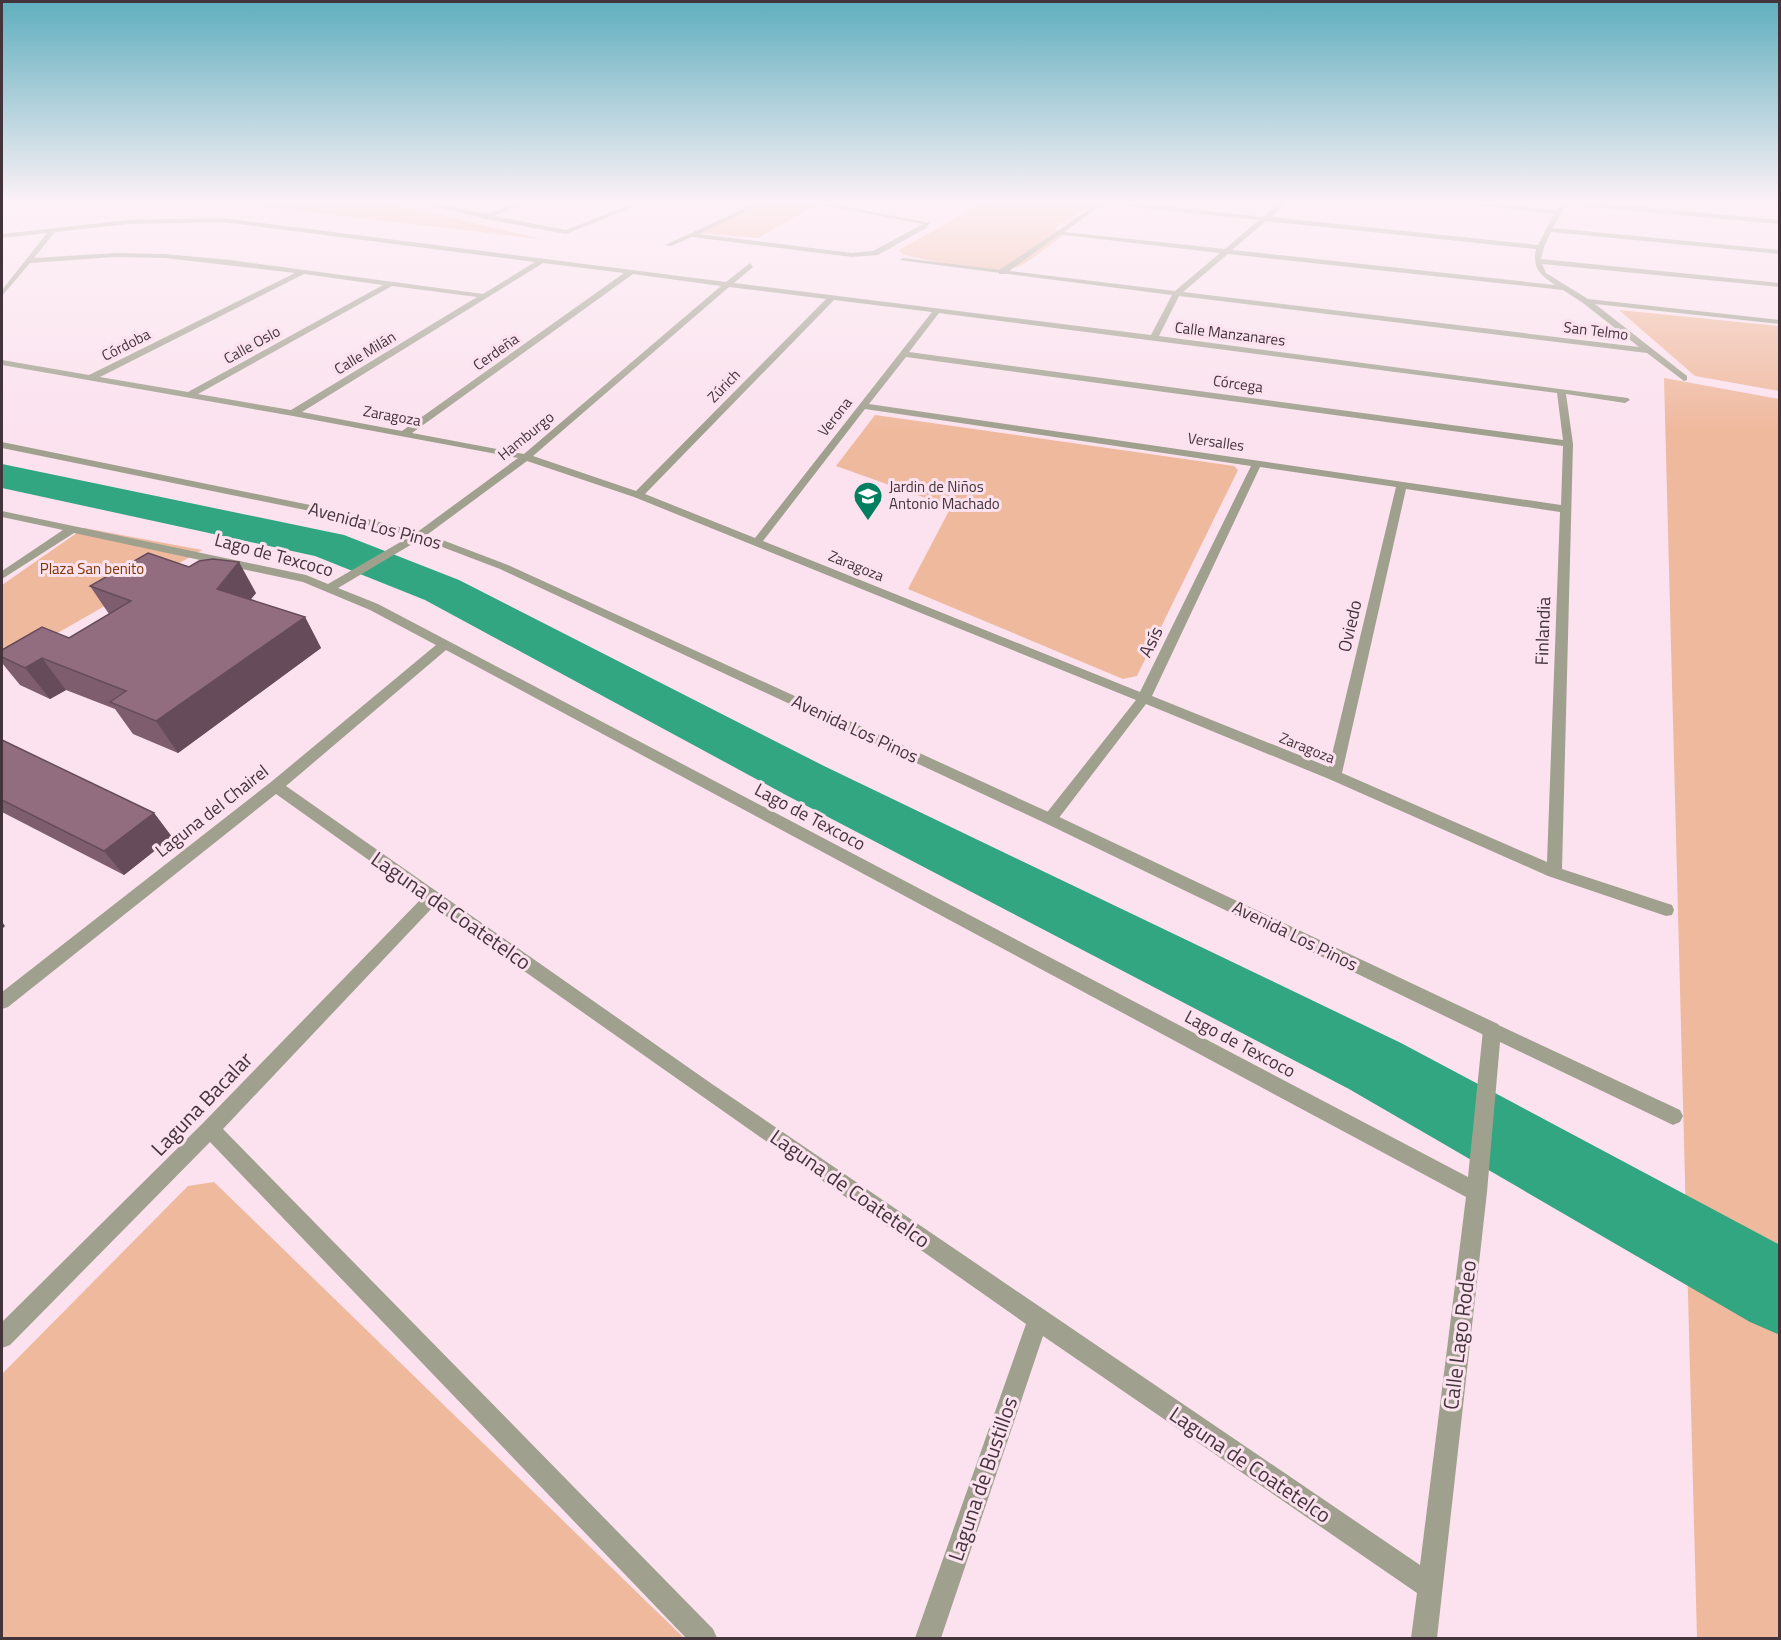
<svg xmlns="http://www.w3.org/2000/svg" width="1781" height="1640" font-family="'Titillium Web',sans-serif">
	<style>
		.green { fill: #efb99e }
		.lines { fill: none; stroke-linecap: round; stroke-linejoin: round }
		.river { fill: #31a680; fill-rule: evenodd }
		.pedestrian { fill: #a0a08f; fill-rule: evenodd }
		.minor { fill: #a0a08f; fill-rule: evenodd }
		.tertiary { fill: #a0a08f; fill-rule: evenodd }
		.wall { fill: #7e5e6e }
		.shaded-wall { fill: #664c5a }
		.building { fill: #926d80; stroke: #664c5a; stroke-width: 1.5 }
		.labels { text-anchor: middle; stroke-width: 6; stroke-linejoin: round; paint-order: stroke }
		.far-street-label { font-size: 15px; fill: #43333b; stroke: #fbe2ee }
		.far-poi-label { font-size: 15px; fill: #43333b; stroke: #fbe2ee; text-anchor: start }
		.far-park-label { font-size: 15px; fill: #813500; stroke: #fbe2ee }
		.street-label { font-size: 18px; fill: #43333b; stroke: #fbe2ee }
		.near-street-label { font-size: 21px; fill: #43333b; stroke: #fbe2ee }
	</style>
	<rect width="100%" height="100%" fill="#fbe2ee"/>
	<path class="green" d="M 207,200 L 377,200 L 541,239 Z
		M 774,200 L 816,205 L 758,238 L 701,233 Z
		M 988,200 L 1104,200 L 1097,201 L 1055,228 L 1062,236 C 1049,245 1034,259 1020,266 C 996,277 929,260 904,255 L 899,250 Z
		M 1619,310 L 1778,326 L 1779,391 L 1695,376 Z
		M 1664,378 L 1779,399 L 1779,1638 L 1697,1638 Z
		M 875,415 L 1234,466 L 1238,470 L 1137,676 L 1123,679 L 908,589 L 951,507 L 836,466 Z
		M 84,528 L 202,550 L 2,665 L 2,585 Z
		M 214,1182 L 684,1638 L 2,1638 L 2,1374 L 188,1186 Z"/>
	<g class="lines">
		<path class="river" d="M 2,464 L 344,535 L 459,580 L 824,766 L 1401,1043 L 1780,1245 L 1780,1335 L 1750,1322 L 1349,1089 L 784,794 L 425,600 L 315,556 L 2,488 Z"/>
		<path class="pedestrian" d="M 1058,231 L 1060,234 L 1005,274 L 999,274 L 999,270 Z"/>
		<path class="minor" d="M 20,200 L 65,200 L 62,202 Z
			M 408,200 L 420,200 L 487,214 L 526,200 L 535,200 L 494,216 L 566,230 L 642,200 L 651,200 L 566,234 L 486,219 Z
			M 763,200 L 772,200 L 699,234 L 852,253 L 873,251 L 923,224 L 795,200 L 809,200 L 930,223 L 926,228 L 878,255 L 852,257 L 692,237 L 671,246 L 665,245 Z
			M 1102,200 L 1263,217 L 1283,200 L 1290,200 L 1271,217 L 1538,245 L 1554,214 L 1429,200 L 1453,200 L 1556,210 L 1562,200 L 1568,200 L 1780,220 L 1780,224 L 1566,205 L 1553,228 L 1780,250 L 1780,254 L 1551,232 L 1544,247 L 1541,259 L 1780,283 L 1780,287 L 1542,264 L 1546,273 L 1588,299 L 1780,320 L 1780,324 L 1595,304 L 1687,376 L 1687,380 L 1684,381 L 1647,353 L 1179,296 L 1159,336 L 1628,398 L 1630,400 L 1625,403 L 1566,394 L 1573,444 L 1562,869 L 1672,905 L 1674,910 L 1672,915 L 1666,916 L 1548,876 L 1329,779 L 1146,704 L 1055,823 L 1045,823 L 1043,819 L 1045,815 L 1136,700 L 634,497 L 527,461 L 424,537 L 338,588 L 378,604 L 1468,1177 L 1483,1030 L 1486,1024 L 1492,1022 L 1680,1110 L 1683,1116 L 1680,1122 L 1673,1125 L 1500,1042 L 1487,1192 L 1437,1638 L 1411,1638 L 1417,1593 L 1043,1336 L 941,1638 L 915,1638 L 1026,1324 L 433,907 L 223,1129 L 713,1629 L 717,1638 L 686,1638 L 210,1142 L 10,1345 L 2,1348 L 2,1322 L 203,1123 L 422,898 L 276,794 L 8,1007 L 2,1009 L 2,992 L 271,782 L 436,645 L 370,610 L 303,582 L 74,533 L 2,579 L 2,571 L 63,530 L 2,517 L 2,511 L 306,575 L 328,584 L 416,533 L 518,458 L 293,416 L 2,365 L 2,360 L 89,375 L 295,273 L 165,258 L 115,257 L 30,263 L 2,296 L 2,290 L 47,233 L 2,238 L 2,234 L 128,220 L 222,218 L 726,282 L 750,263 L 753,267 L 734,283 L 1151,335 L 1172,295 L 899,260 L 903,258 L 1175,291 L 1220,253 L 1056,234 L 1056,232 ZM 1103,204 L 1259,220 L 1225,249 L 1064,232 ZM 1266,221 L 1536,249 C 1532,268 1540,275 1555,285 L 1232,250 ZM 222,222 L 535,262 L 483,294 L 230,260 L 165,254 L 115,253 L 34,258 L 55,232 L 128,224 ZM 1228,254 L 1563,290 L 1583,303 L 1639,347 L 1183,292 ZM 543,263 L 624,273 L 402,431 L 302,412 ZM 304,274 L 383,285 L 188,392 L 100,377 ZM 633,274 L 721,286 L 524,454 L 412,433 ZM 392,286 L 477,297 L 291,410 L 198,394 ZM 729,287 L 826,299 L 636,491 L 533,456 ZM 834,300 L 932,312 L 755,538 L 645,494 ZM 939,313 L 1557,393 L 1563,440 L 909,352 ZM 906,357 L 1563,446 L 1561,505 L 869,404 ZM 865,409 L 1251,466 L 1140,692 L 763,541 ZM 1260,467 L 1396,487 L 1329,767 L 1152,696 ZM 1406,489 L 1560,512 L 1547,862 L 1342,773 ZM 446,650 L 1466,1197 L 1420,1565 L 712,1084 L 286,786 Z"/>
		<path class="tertiary" d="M 2,442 L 315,506 L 424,533 L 508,565 L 1055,815 L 1498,1024 L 1501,1030 L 1498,1036 L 1492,1038 L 1486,1036 L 1045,823 L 500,569 L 416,537 L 315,512 L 2,448 Z"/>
	</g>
	<path class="wall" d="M 90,586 L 256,593 L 250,600 L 305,617 L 321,648 L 178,753 L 133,734 L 115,709 L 66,690 L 50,699 L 20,685 L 2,663 L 2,650 L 69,638 L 109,614 Z
		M 2,740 L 154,813 L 172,837 L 124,875 L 2,812 Z"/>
	<path class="shaded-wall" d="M 239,562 L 256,593 L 234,620 L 217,589 Z
		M 305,617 L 321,648 L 178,753 L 156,721 Z
		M 42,658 L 66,690 L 50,699 L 25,668 Z
		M 154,813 L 172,837 L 124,875 L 104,851 Z
		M 2,922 L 5,926 L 2,929 Z"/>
	<path class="building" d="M 148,553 L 189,567 L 199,561 L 213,559 L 239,562 L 217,589 L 305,617 L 156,721 L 110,702 L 126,691 L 42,658 L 25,668 L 2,657 L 2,650 L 42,627 L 69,638 L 131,601 L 90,586 Z
		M 2,740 L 154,813 L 104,851 L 2,800 Z"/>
	<linearGradient id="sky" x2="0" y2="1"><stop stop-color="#5faebe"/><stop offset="0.47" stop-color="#fdf2f7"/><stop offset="1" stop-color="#fdf2f7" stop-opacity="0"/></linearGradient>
	<rect width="1781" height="430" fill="url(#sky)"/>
	<defs>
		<g id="school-pin" transform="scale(1.5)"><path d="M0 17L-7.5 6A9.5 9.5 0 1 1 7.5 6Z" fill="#027f5e" stroke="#fbe2ee"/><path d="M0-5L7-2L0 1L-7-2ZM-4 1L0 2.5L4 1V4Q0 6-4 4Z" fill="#fff"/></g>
	</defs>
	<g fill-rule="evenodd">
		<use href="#school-pin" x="868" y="496"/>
	</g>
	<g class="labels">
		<g class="far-street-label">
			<text transform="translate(1596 331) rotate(7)" y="5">San Telmo</text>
			<text transform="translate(1230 334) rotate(7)" y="5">Calle Manzanares</text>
			<text transform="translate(126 345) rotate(-27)" y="5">Córdoba</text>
			<text transform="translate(252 345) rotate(-29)" y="5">Calle Oslo</text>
			<text transform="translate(496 352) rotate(-35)" y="5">Cerdeña</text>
			<text transform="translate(365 353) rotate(-31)" y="5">Calle Milán</text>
			<text transform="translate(1238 384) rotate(8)" y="5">Córcega</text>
			<text transform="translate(724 386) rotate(-46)" y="5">Zúrich</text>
			<text transform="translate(392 416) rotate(10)" y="5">Zaragoza</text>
			<text transform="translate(835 417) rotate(-52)" y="5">Verona</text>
			<text transform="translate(526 436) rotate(-39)" y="5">Hamburgo</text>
			<text transform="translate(1216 442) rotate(8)" y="5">Versalles</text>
			<text transform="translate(856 566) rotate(22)" y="5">Zaragoza</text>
			<text transform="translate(1307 748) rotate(22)" y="5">Zaragoza</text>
		</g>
		<g class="far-poi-label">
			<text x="889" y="492">Jardin de Niños<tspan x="889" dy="17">Antonio Machado</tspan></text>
		</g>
		<g class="far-park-label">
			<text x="92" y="574">Plaza San benito</text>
		</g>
		<g class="street-label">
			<text transform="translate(375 526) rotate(15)" y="6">Avenida Los Pinos</text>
			<text transform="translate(274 555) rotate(15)" y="6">Lago de Texcoco</text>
			<text transform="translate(1350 626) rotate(-77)" y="6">Oviedo</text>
			<text transform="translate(1543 631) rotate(-88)" y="6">Finlandia</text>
			<text transform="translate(1151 642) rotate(-64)" y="6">Asís</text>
			<text transform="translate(855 729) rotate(25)" y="6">Avenida Los Pinos</text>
			<text transform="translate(212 811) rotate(-38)" y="6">Laguna del Chairel</text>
			<text transform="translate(810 817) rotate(28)" y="6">Lago de Texcoco</text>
			<text transform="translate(1295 936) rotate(26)" y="6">Avenida Los Pinos</text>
			<text transform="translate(1240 1044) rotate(28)" y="6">Lago de Texcoco</text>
		</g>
		<g class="near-street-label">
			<text transform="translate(451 911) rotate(35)" y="7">Laguna de Coatetelco</text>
			<text transform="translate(202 1104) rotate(-46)" y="7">Laguna Bacalar</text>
			<text transform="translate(850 1189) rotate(35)" y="7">Laguna de Coatetelco</text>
			<text transform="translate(1460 1335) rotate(-83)" y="7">Calle Lago Rodeo</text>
			<text transform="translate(1250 1465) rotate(34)" y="7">Laguna de Coatetelco</text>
			<text transform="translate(983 1479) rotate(-71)" y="7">Laguna de Bustillos</text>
		</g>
	</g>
	<rect width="1781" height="1640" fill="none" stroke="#43333b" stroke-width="6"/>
</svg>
